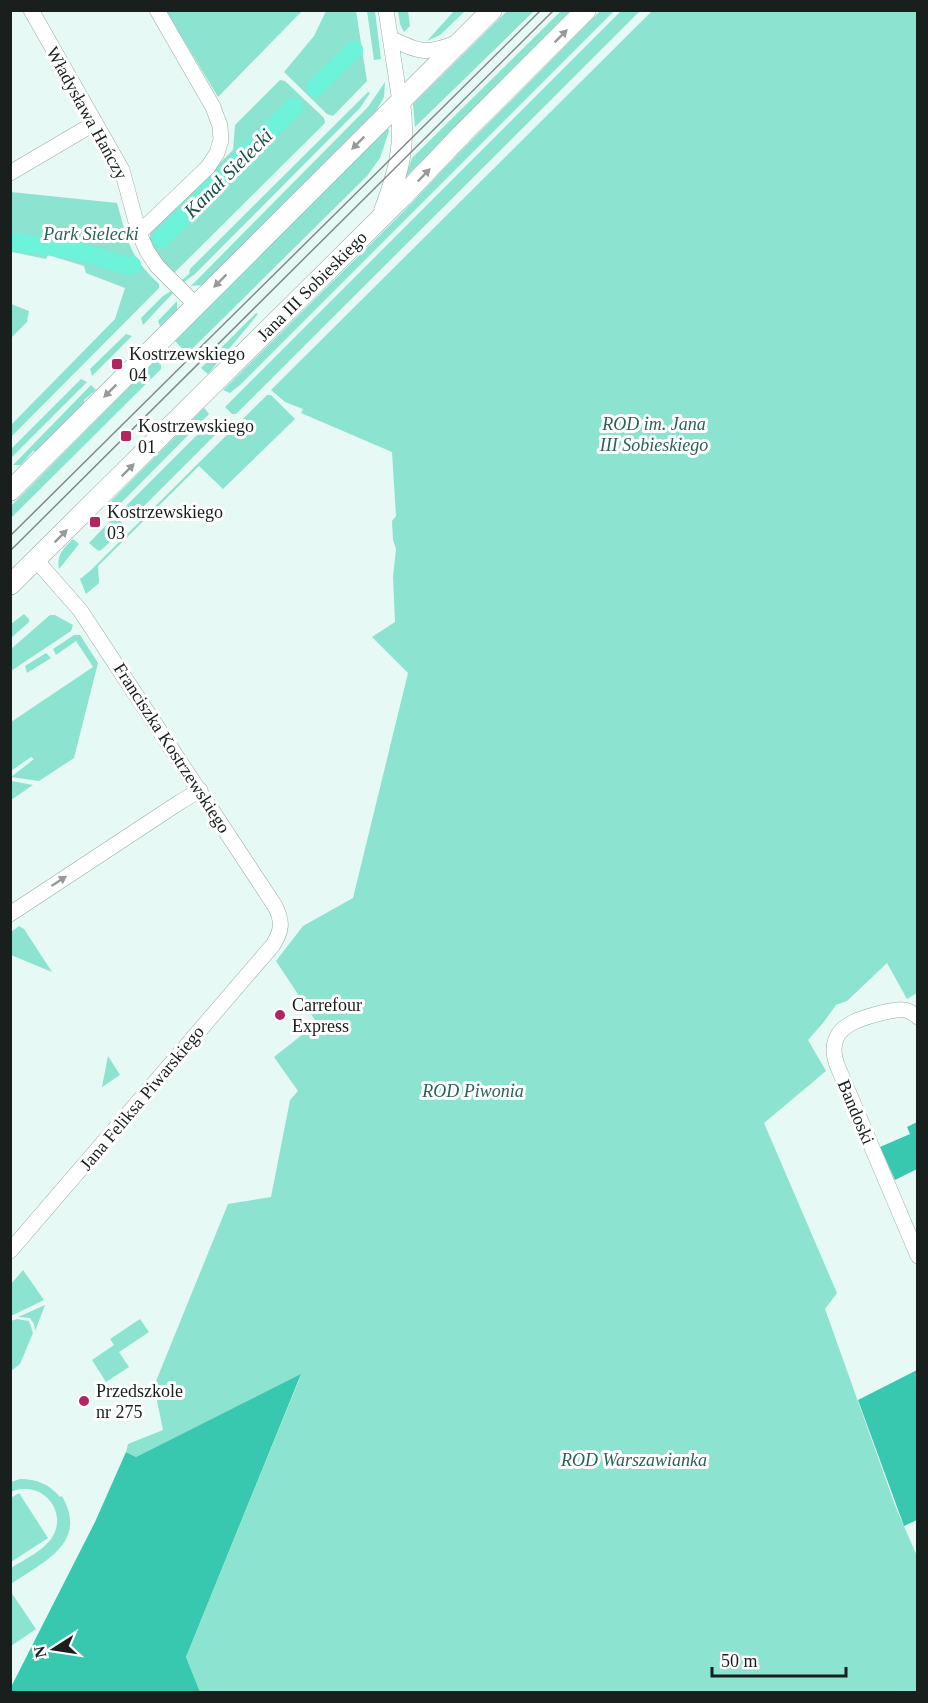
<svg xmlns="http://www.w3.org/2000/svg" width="928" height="1703" font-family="Georgia,serif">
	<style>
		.green { fill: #8be3d0 }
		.forest { fill: #38c8b0 }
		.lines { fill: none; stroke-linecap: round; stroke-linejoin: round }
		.canal { stroke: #6cf3d9; stroke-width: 18 }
		.street-casing { stroke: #99aaa6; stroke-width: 16 }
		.secondary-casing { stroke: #99aaa6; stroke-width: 21 }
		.street { stroke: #fff; stroke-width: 15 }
		.secondary { stroke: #fff; stroke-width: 20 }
		.tram { stroke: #7f8b88; stroke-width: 1.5 }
		.oneway { fill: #979a99 }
		.poi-dot { fill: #b12561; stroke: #fff; stroke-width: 2 }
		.labels { text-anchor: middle; stroke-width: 6; stroke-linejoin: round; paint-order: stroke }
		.street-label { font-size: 18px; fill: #181f1d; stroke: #fff }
		.park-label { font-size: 18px; font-style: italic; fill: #2b6258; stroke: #fff }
		.poi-label { font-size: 18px; fill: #181f1d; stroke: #fff; text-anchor: start }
		.water-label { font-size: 20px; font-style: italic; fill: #165046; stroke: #fff }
	</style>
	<rect width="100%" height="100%" fill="#e7f9f4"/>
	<path class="green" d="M 601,10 L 614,11 L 240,385 L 230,393 L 223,390 L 403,212 L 454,158 Z
		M 622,10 L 640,11 L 236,414 L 232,414 L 225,407 Z
		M 166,11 L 302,11 L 218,97 Z
		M 326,11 L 356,11 L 367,81 L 333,116 L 327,114 L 284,72 L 314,36 Z
		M 367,11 L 375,11 L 381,59 L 374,60 Z
		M 398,11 L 408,11 L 410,26 L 404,32 L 400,24 Z
		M 454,11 L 465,11 L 440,35 L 427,41 Z
		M 507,11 L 534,11 L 415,127 L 413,104 Z
		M 561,11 L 570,11 L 405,178 L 412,158 Z
		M 652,11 L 917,11 L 917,993 L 907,999 L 887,963 L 847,1001 L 836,1005 L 823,1023 L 808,1040 L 826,1071 L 764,1123 L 837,1293 L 825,1309 L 896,1508 L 917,1556 L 917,1692 L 200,1692 L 186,1657 L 301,1375 L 136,1457 L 126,1452 L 128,1444 L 163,1430 L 154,1386 L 228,1204 L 271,1197 L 290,1100 L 298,1091 L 274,1057 L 317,1023 L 276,961 L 303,926 L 353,898 L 408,673 L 372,637 L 395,622 L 393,577 L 396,549 L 393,540 L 392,521 L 396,516 L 392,452 L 301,413 L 303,409 L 285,402 L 271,390 Z
		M 280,80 L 285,81 L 324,118 L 325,123 L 174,273 C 164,262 145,248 151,231 L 233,150 L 235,125 Z
		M 385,82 L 384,97 L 376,111 L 202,285 L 191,286 L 368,107 Z
		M 368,92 L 370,93 L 360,108 L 195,274 L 184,282 L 182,280 L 189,274 L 190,269 Z
		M 388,128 L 389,131 L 380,158 L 367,176 L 187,354 L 175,341 Z
		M 11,192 L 117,203 C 128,242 129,256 159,284 L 159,288 L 11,437 L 11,425 L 115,319 L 125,288 L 86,273 L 84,266 L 48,255 L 46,259 L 12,252 L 11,255 Z
		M 171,291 L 173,293 L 143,325 L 141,318 L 163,296 Z
		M 177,301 L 177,310 L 160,326 L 158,321 Z
		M 11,304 L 29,311 L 27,322 L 11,338 Z
		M 256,313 L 258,314 L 208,374 L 201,368 Z
		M 126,334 L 132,336 L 92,376 L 90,369 Z
		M 156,360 L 161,365 L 161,369 L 11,518 L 11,506 Z
		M 81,379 L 87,382 L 11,458 L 11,449 Z
		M 91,385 L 96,390 L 84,400 L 84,403 L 36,451 L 33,451 L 21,465 L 13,465 Z
		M 267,395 L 271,395 L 295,419 L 223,489 L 199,466 L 98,566 L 99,583 L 86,594 L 80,579 L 90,571 Z
		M 204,408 L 209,414 L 117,507 L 111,501 Z
		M 214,418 L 221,425 L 221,429 L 130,520 L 121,511 Z
		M 115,516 L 124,525 L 124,529 L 100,551 L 97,550 L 89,543 Z
		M 73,539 L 79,544 L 59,569 C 56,555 64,548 73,539 Z
		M 24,614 L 29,619 L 29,622 L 11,638 L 11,624 Z
		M 50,615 L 55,615 L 73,625 L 71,631 L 11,671 L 11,649 Z
		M 74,635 L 80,635 L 98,663 L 74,758 L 39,781 L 11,777 L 34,759 L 31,757 L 11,771 L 11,722 L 93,667 L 76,641 L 56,655 L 53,649 Z
		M 46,653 L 51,658 L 27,673 L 25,666 Z
		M 11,781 L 33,785 L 11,800 Z
		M 19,926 L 24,929 L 52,972 L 11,955 L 11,932 Z
		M 108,1056 L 120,1075 L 102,1087 Z
		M 23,1270 L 44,1300 L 11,1316 L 11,1284 Z
		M 45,1305 L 35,1331 L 34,1324 L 30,1318 L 18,1317 Z
		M 17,1319 L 29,1321 L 33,1333 L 20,1364 L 11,1371 L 11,1321 Z
		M 140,1319 L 149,1332 L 119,1352 L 129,1367 L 106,1382 L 92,1360 L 114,1345 L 110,1339 Z
		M 20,1479 C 37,1479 49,1484 60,1497 L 62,1496 C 89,1543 43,1562 11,1584 L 11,1568 C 25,1559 46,1550 54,1534 C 67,1506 37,1479 11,1492 L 11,1482 Z
		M 19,1493 L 48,1538 L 11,1562 L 11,1498 Z
		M 11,1592 L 36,1629 L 11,1646 L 10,1593 Z"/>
	<path class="forest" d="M 917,1122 L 917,1169 L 895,1180 L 880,1147 L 910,1134 L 907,1127 Z
		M 917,1370 L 917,1520 L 904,1526 L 858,1400 Z
		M 301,1374 L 186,1657 L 200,1692 L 11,1692 L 11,1687 L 95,1522 L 126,1452 L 136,1457 Z"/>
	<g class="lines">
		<path class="canal" d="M 315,88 L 354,50
			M 161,239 L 294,107
			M 10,242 L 71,249 L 128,266 L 132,265"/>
		<g class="street-casing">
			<path id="street" d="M 31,10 L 122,170 L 139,233 L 147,251 L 157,266 L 196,305
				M 386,10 L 400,102
				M 390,38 C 418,52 427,55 456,43
				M 10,173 L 95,123
				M 139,233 L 208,167 L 217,153 L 221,140 L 220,126 L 213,107 L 157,10
				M 10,914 L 180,802 L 200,790
				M 918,1017 C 914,1014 910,1011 905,1010 C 894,1008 860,1018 850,1024 C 845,1027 839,1032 837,1037 C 832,1047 834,1056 837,1065 L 918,1256
				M 10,1251 L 273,945 C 282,930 283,922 275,906 L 80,610 L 36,560"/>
		</g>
		<g class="secondary-casing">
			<path id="secondary" d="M 384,211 C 399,171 406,145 400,102
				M 10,491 L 492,10
				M 10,585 L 402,197 L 462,134 L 586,10"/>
		</g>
		<use href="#street" class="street"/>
		<use href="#secondary" class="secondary"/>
		<path class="tram" d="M 10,536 L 541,10
			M 10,551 L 554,10"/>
	</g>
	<defs><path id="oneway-solid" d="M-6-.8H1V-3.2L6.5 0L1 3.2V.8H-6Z" transform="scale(1.5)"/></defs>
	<g class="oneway">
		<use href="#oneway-solid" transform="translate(561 36) rotate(-45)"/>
		<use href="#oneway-solid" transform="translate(358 143) rotate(135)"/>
		<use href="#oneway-solid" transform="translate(424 175) rotate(-46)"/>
		<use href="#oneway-solid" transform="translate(220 281) rotate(135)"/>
		<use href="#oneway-solid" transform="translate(110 391) rotate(135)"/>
		<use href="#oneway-solid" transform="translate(128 470) rotate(-45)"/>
		<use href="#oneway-solid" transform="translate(61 536) rotate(-45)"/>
		<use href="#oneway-solid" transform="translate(59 881) rotate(-33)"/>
	</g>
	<g class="poi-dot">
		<rect x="111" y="358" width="12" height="12" rx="3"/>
		<rect x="120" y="430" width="12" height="12" rx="3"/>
		<rect x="89" y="516" width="12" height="12" rx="3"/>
		<circle cx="280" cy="1015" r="6"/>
		<circle cx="84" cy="1401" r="6"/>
	</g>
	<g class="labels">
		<g class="street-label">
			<text transform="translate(87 113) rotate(61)" y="6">Władysława Hańczy</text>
			<text transform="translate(312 286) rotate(-45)" y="6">Jana III Sobieskiego</text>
			<text transform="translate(172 748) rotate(57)" y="6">Franciszka Kostrzewskiego</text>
			<text transform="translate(142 1098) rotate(-50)" y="6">Jana Feliksa Piwarskiego</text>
			<text transform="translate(856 1112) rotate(67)" y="6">Bandoski</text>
		</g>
		<g class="park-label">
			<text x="91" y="240">Park Sielecki</text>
			<text x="654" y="430">ROD im. Jana<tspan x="654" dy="21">III Sobieskiego</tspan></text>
			<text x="473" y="1097">ROD Piwonia</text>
			<text x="634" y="1466">ROD Warszawianka</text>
		</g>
		<g class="poi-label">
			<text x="129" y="360">Kostrzewskiego<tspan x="129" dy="21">04</tspan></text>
			<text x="138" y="432">Kostrzewskiego<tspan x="138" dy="21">01</tspan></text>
			<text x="107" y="518">Kostrzewskiego<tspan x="107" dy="21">03</tspan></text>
			<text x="292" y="1011">Carrefour<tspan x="292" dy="21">Express</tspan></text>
			<text x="96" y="1397">Przedszkole<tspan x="96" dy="21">nr 275</tspan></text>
		</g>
		<g class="water-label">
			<text transform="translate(228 173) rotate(-45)" y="7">Kanał Sielecki</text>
		</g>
	</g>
	<rect width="928" height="1703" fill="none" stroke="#181f1d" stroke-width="24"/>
	<g transform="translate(54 1649) rotate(258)" stroke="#ffffff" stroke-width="4.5" paint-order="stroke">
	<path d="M0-4.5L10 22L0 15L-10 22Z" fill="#181f1d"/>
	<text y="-9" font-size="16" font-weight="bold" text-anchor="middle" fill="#181f1d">N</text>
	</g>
	<path d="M712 1667v9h134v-9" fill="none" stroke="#181f1d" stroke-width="3"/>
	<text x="721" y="1667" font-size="18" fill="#181f1d" stroke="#ffffff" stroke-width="4.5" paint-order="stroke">50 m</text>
</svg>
